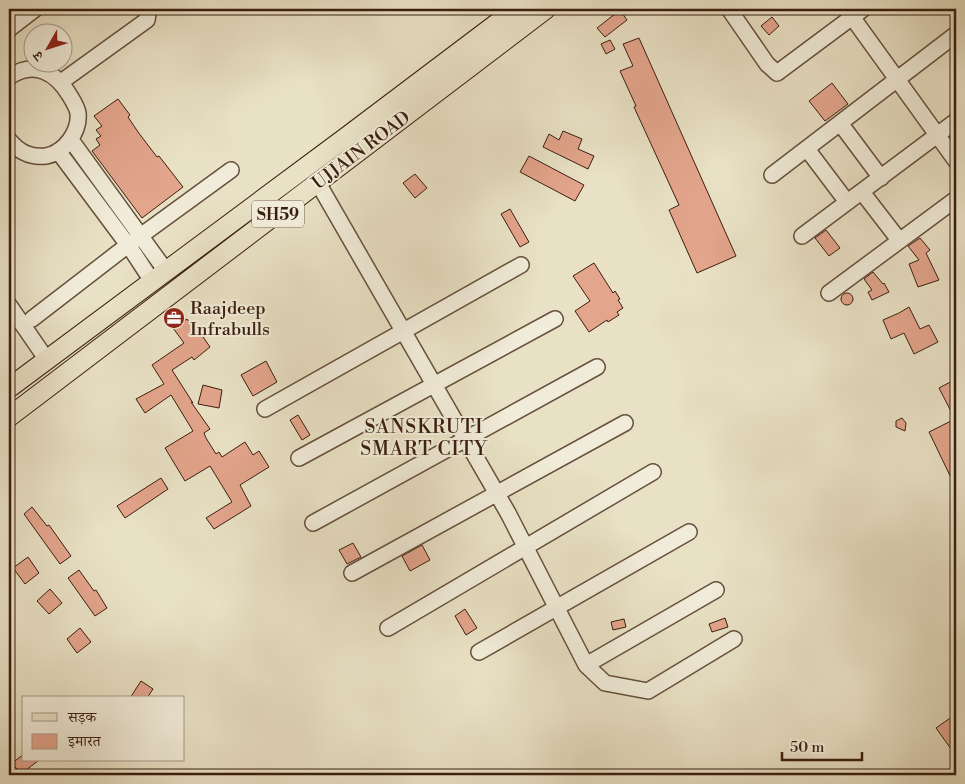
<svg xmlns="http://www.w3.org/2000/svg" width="965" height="784" font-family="'Libre Bodoni','Noto Serif Devanagari',serif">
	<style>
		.building { fill: #e3a58c; stroke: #3a1e0e }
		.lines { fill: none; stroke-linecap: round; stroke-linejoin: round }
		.minor-casing { stroke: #664f3c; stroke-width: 18 }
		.major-casing { stroke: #3a1e0e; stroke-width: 21 }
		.minor { stroke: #f1ecd9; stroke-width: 15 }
		.major { stroke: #e9e1c5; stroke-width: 19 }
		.labels { text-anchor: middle; stroke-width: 4; stroke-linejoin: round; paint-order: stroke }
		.shield { fill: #f1ecd9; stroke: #715c4b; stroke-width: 1 }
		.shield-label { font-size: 16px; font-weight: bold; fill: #3a1e0e }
		.street-label { font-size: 18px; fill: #3a1e0e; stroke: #f1ecd9 }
		.poi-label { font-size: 18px; fill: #3a1e0e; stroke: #f1ecd9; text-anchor: start }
		.neighbourhood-label { font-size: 19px; letter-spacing: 1px; fill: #3a1e0e; stroke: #f1ecd9 }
	</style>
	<rect width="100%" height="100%" fill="#e9e1c5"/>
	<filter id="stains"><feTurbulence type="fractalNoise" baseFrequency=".004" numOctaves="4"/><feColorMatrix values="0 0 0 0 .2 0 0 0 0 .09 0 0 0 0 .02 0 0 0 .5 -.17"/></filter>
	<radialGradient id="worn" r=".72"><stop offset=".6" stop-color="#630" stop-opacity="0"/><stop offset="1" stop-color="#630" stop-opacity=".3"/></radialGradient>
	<path class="building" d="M 620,10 L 627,20 L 605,37 L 597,28 Z
		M 772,17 L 779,26 L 769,35 L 761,26 Z
		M 639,38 L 736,256 L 697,273 L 669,210 L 679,205 L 634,107 L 636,106 L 620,71 L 633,66 L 623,44 Z
		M 610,40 L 615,49 L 606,54 L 601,44 Z
		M 832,83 L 848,104 L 825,121 L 809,101 Z
		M 118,99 L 130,115 L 128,117 L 138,132 L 157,157 L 159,156 L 183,187 L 142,218 L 92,151 L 100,145 L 96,139 L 101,136 L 96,130 L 102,126 L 94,116 Z
		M 563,131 L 582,139 L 578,149 L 594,156 L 588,169 L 543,147 L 549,134 L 559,140 Z
		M 529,156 L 584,185 L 575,201 L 520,172 Z
		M 415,174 L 427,188 L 415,198 L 403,183 Z
		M 510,209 L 529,242 L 520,247 L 501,214 Z
		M 826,230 L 840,248 L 829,256 L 815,238 Z
		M 920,238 L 930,250 L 926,253 L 939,280 L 918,287 L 909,264 L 919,260 L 908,246 Z
		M 594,263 L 613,293 L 615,291 L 620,299 L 618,300 L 623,308 L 617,312 L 619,315 L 608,322 L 607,320 L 589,332 L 575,311 L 590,301 L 573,276 Z
		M 873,272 L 883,284 L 884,283 L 889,292 L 872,300 L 868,292 L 872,290 L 864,279 Z
		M841 299a6 6 0 1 1 12 0a6 6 0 1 1-12 0Z
		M 909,307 L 920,329 L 929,325 L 938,342 L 914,354 L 904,333 L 891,339 L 883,320 L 899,313 Z
		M 187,319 L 199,336 L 201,334 L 210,347 L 194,360 L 192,357 L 172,370 L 193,403 L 191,402 L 210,429 L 204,433 L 206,438 L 216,454 L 219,452 L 222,457 L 245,442 L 253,455 L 259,451 L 269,467 L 240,485 L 251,506 L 214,529 L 206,518 L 232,502 L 210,466 L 185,481 L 165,448 L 193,431 L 171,395 L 145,413 L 136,399 L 164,384 L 152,365 L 184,343 L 173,328 Z
		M 266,361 L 277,382 L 253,396 L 241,375 Z
		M 956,379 L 956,421 L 939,388 Z
		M 203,385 L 222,390 L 219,408 L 198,404 Z
		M 298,415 L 310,435 L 302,440 L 290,420 Z
		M 902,418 L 906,423 L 905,431 L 896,427 L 896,421 Z
		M 951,421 L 956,431 L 956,488 L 929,432 Z
		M 161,478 L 168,489 L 125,518 L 117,506 Z
		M 32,507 L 47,526 L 49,525 L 71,556 L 60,564 L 24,514 Z
		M 353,543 L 361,557 L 347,564 L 339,550 Z
		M 422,545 L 430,560 L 410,571 L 402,556 Z
		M 28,557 L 39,573 L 25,584 L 13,568 Z
		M 79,570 L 94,591 L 96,590 L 107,608 L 95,616 L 68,578 Z
		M 50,589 L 62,603 L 49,614 L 37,601 Z
		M 465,609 L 477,628 L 466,635 L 455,616 Z
		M 725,618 L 728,627 L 712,632 L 709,624 Z
		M 624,619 L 626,627 L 613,630 L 611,622 Z
		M 80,628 L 91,642 L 77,653 L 67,639 Z
		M 141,681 L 153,689 L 147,698 L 130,698 Z
		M 956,714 L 956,756 L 936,728 Z
		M 24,754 L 24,760 L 39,760 L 21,774 L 12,763 Z"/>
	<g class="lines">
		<g class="minor-casing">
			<path id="minor" d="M 729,9 L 767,64 L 777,73 L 863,9
				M 847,10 L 956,161
				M 9,29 L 35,9
				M 9,77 C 34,60 56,72 70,96 C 73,101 77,107 78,113 C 80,132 64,153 46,156 C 30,158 19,152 9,140
				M 61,82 L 147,20 L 148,14 L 144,9
				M 840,123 L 881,178
				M 71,140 L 166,271
				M 807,149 L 847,202
				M 58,151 L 131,249 L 152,281
				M 772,175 L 955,35
				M 318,183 L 508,513 L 586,665 L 605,683 L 648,691 L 734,639
				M 862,192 L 899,240
				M 802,236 L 956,121
				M 829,293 L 956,199
				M 9,305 L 47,360
				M 32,319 L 128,245 L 231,170
				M 265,409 L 521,265
				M 299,458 L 555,319
				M 313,523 L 597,367
				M 352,573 L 625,423
				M 388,628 L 653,472
				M 479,652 L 689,532
				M 586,665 L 716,590"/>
		</g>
		<g class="major-casing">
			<path id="major" d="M 9,388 L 345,138 L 516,9
				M 9,417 L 546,9"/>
		</g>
		<use href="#minor" class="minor"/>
		<use href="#major" class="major"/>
	</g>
	<defs>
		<g id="office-disc" transform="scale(1.125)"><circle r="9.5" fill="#8f2418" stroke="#f1ecd9"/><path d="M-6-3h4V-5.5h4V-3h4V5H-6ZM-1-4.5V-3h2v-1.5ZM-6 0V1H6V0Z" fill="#fff"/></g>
	</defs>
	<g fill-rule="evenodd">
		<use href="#office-disc" x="174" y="318"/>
	</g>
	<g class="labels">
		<rect class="shield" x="252" y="200.5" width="52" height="27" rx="4"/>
		<g class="shield-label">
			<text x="278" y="220">SH59</text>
		</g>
		<g class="street-label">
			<text transform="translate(361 150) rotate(-37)" y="6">UJJAIN ROAD</text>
		</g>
		<g class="poi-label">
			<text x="190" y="314">Raajdeep<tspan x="190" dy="21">Infrabulls</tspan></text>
		</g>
		<g class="neighbourhood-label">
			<text x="424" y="433">SANSKRUTI<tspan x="424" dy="22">SMART CITY</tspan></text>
		</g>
	</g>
	<rect width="965" height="784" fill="none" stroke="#e9e1c5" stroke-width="30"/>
	<rect x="10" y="10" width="945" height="764" fill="none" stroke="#3a1e0e" stroke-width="2.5"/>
	<rect x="15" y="15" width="935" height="754" fill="none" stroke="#3a1e0e"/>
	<rect x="22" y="696" width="162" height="65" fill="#f1ecd9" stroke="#a89a88"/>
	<rect x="32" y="713" width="25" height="8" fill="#e9e1c5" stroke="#a89a88"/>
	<text x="68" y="722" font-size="15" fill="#3a1e0e">सड़क</text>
	<rect x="32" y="734" width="25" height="15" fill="#e3a58c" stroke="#a89a88"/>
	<text x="68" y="746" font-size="15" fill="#3a1e0e">इमारत</text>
	<g transform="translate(48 48) rotate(231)"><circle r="24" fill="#f1ecd9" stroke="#a89a88"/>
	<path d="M0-4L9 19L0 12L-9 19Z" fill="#8f2418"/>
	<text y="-8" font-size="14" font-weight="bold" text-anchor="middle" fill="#3a1e0e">उ</text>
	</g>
	<path d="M782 752v8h80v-8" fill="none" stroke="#3a1e0e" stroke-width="2.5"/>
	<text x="790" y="752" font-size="15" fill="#3a1e0e" stroke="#f1ecd9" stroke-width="4" paint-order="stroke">50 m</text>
	<rect width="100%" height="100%" filter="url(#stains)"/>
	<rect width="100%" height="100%" fill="url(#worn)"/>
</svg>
